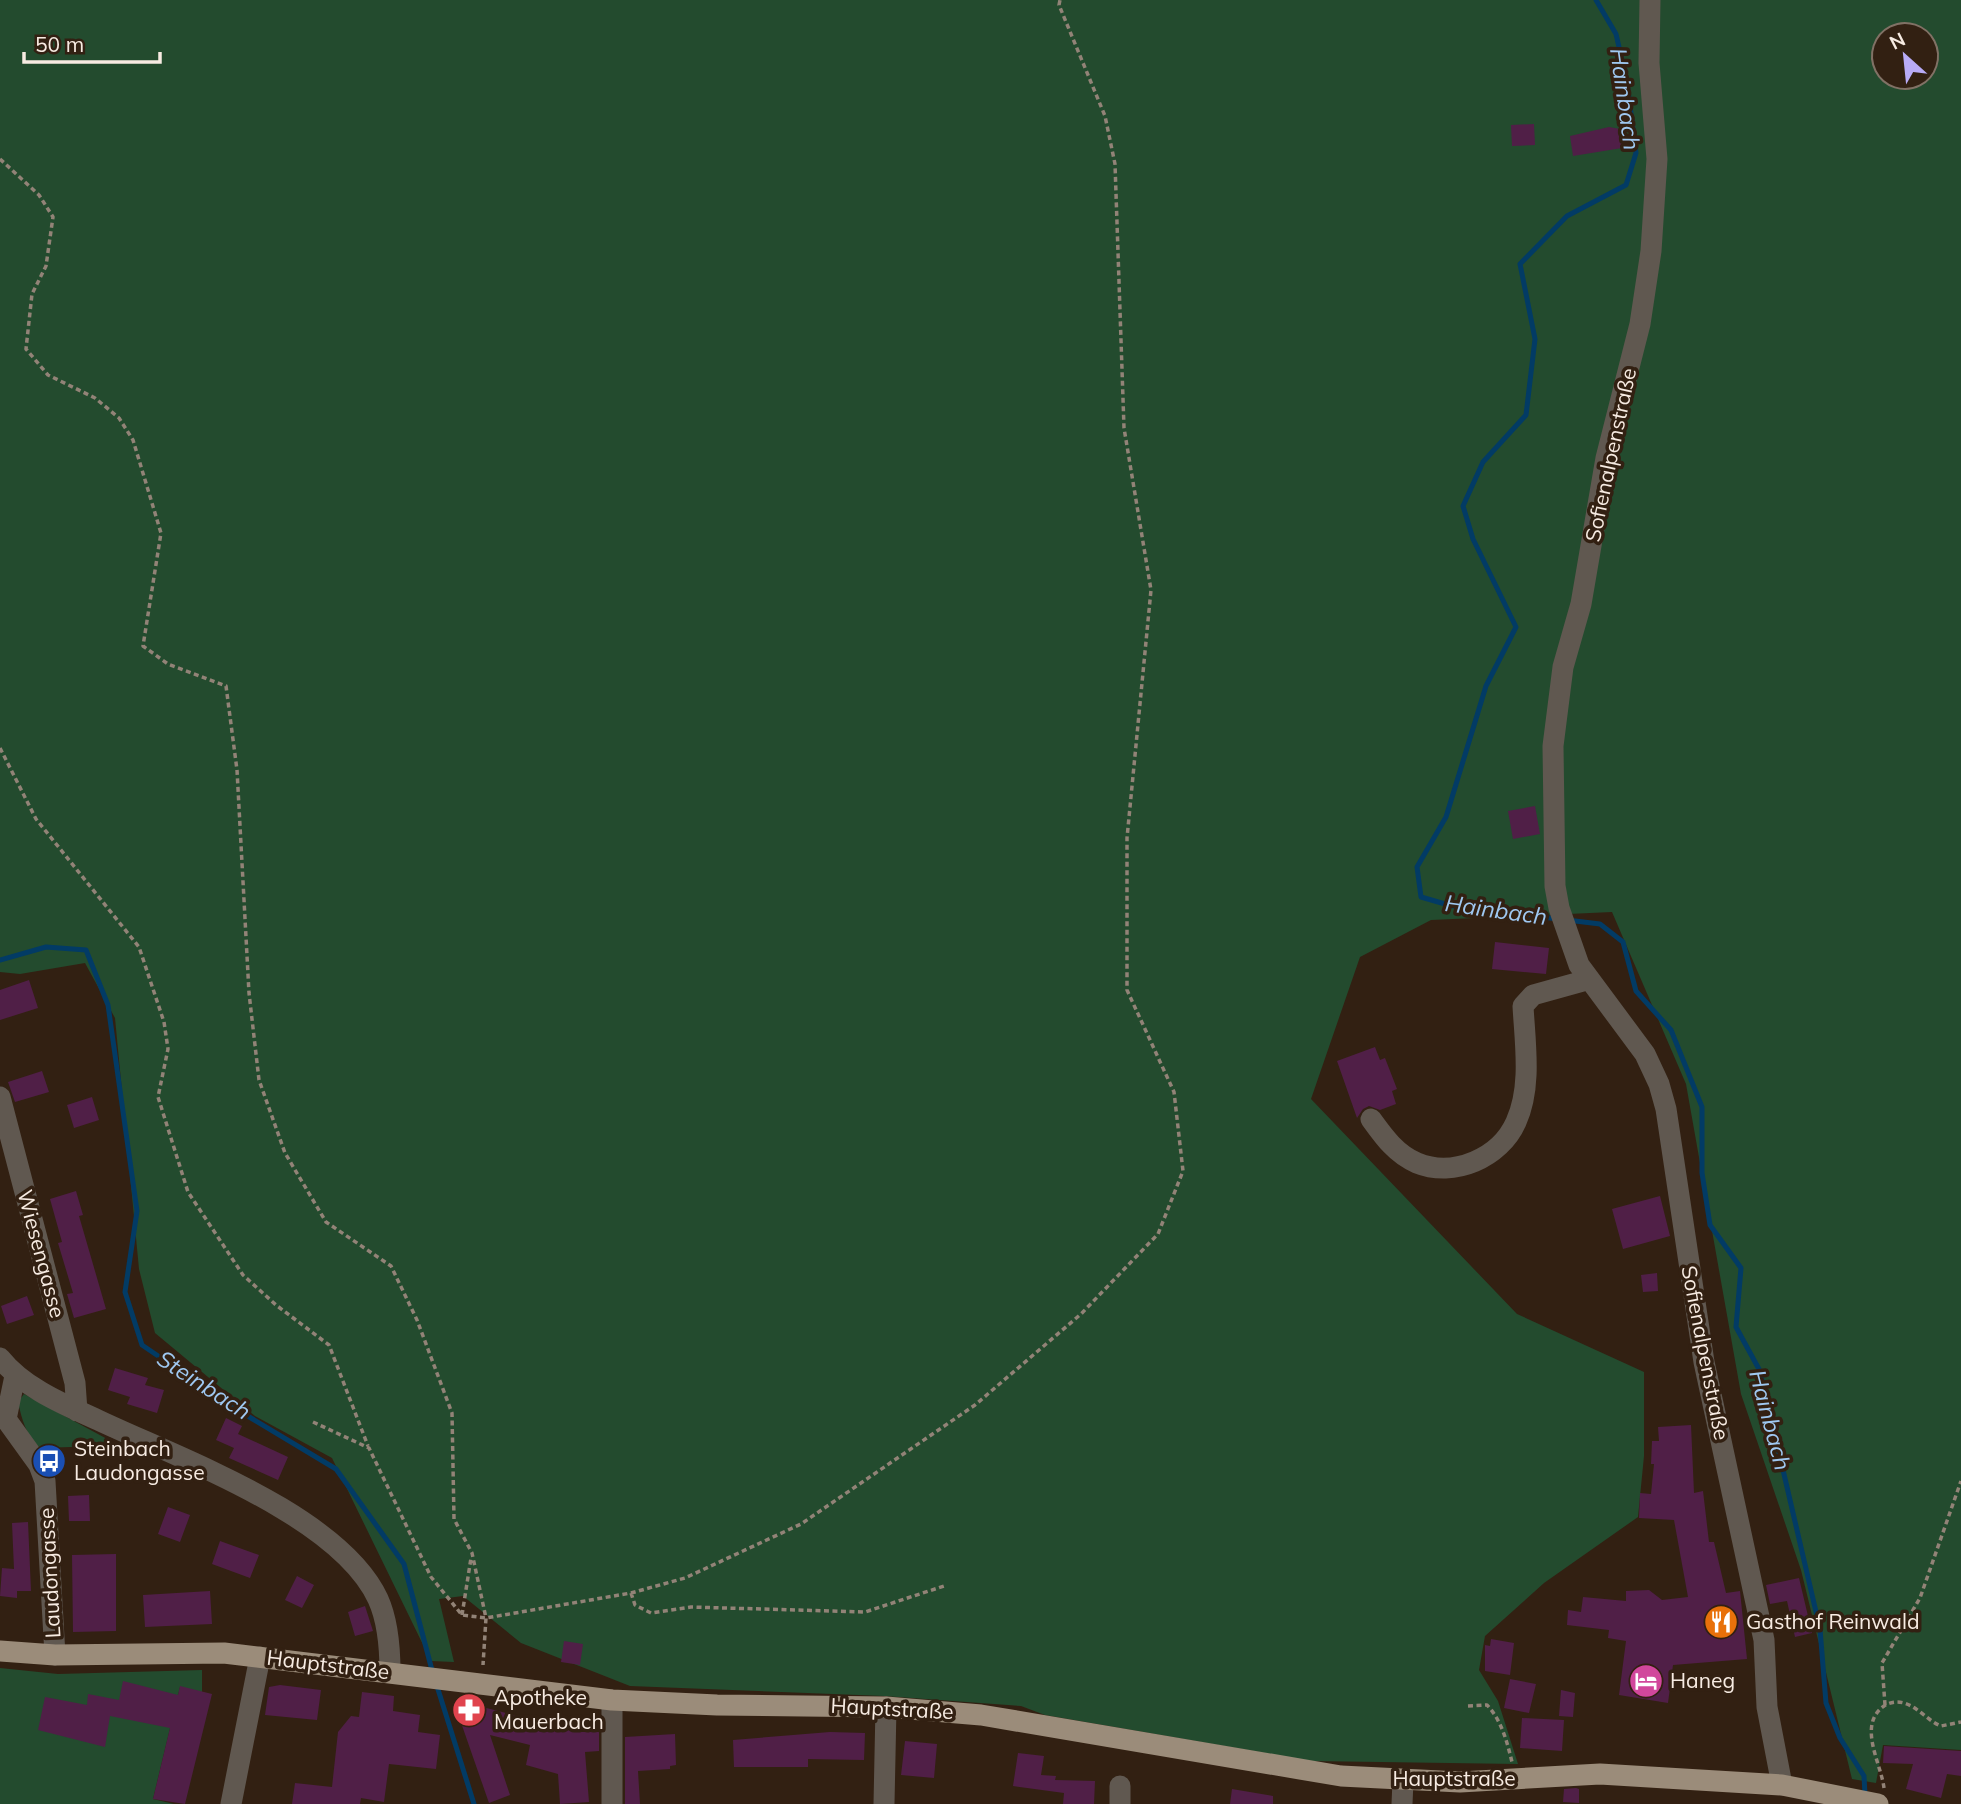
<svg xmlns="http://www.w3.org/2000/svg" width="1961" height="1804" font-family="Mulish,sans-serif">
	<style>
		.green { fill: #234b2e; fill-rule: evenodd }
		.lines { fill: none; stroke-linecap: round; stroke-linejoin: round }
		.stream { stroke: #023b65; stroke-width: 5 }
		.building { fill: #501f47 }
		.path { stroke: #928377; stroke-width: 3.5; stroke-dasharray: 5 3.5; stroke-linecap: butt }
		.minor { stroke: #605850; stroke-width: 21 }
		.major { stroke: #9b8c7a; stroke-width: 21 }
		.labels { text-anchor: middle; stroke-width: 7; stroke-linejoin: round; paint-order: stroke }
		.street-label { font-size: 21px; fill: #f7ebe2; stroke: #322012 }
		.poi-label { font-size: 21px; fill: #f7ebe2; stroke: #322012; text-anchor: start }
		.water-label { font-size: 23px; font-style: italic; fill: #9fc8f1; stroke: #322012 }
	</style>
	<rect width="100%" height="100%" fill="#322012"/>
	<path class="green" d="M 0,0 L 1961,0 L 1961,1750 L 1883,1745 L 1876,1783 L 1852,1779 L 1801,1570 L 1741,1394 L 1686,1084 L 1612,912 L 1431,920 L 1360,957 L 1311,1099 L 1517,1314 L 1644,1372 L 1644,1456 L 1638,1517 L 1544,1583 L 1485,1636 L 1479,1670 L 1498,1701 L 1518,1764 L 1311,1761 L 1045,1715 L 1021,1706 L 884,1696 L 630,1686 L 521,1643 L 463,1596 L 439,1599 L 454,1662 L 431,1661 L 332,1458 L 255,1416 L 155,1333 L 139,1269 L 115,1018 L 85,963 L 20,974 L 0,972 ZM 1884,35 L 1926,35 L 1926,77 L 1884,77 Z
		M 24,1394 L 133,1453 L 130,1460 L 102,1446 L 40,1448 C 26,1435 22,1420 18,1402 Z
		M 0,1668 L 58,1674 L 202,1670 L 202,1692 L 180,1687 L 153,1799 L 174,1804 L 0,1804 Z"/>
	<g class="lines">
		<path class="stream" d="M 1558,919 L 1452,906 L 1421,897 L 1417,867 L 1446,817 L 1486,686 L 1516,627 L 1473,539 L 1463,506 L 1483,462 L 1526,415 L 1535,339 L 1520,264 L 1567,216 L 1626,185 L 1636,153 L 1627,82 L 1616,34 L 1596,0
			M 1567,920 L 1600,924 L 1623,942 L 1636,991 L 1671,1030 L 1702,1107 L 1702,1173 L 1710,1225 L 1741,1268 L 1736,1327 L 1760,1371 L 1820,1629 L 1826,1703 L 1840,1738 L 1864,1776 L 1865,1795
			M 0,960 L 46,947 L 86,950 L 108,1005 L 137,1211 L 125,1292 L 142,1345 L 236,1409 L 336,1469 L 404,1564 L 433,1674
			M 436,1683 L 474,1804"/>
	</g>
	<path class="building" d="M 1534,124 L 1535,145 L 1512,146 L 1511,125 Z
		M 1609,127 L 1626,130 L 1628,143 L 1621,145 L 1622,148 L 1573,156 L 1570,136 Z
		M 1535,806 L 1540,834 L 1513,839 L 1508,811 Z
		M 1495,942 L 1549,948 L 1546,974 L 1492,969 Z
		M 29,980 L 38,1008 L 0,1020 L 0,990 Z
		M 1375,1047 L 1380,1060 L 1385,1058 L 1397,1089 L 1392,1091 L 1396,1104 L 1380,1110 L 1369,1106 L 1363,1109 L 1357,1118 L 1337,1061 Z
		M 42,1071 L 49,1092 L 15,1102 L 8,1082 Z
		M 92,1097 L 99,1120 L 74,1128 L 67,1105 Z
		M 76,1191 L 83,1215 L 79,1216 L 106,1309 L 74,1318 L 67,1294 L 73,1293 L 58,1243 L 62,1242 L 50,1199 Z
		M 1660,1196 L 1670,1236 L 1623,1249 L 1612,1209 Z
		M 1657,1273 L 1658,1291 L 1643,1292 L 1641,1275 Z
		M 27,1296 L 34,1315 L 7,1324 L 1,1306 Z
		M 115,1368 L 148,1378 L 145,1385 L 164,1390 L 157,1413 L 127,1404 L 130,1397 L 108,1390 Z
		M 226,1418 L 242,1426 L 238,1434 L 288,1457 L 278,1480 L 229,1458 L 234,1448 L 216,1440 Z
		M 1691,1425 L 1694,1493 L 1703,1491 L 1709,1542 L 1714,1542 L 1726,1593 L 1740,1591 L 1747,1659 L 1673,1665 L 1668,1703 L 1619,1695 L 1626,1641 L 1608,1638 L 1609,1630 L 1567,1625 L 1568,1610 L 1581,1612 L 1583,1597 L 1626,1601 L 1626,1591 L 1649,1590 L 1662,1600 L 1688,1597 L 1674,1520 L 1639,1518 L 1640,1493 L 1651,1494 L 1654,1464 L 1651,1464 L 1652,1441 L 1659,1441 L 1658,1427 Z
		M 89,1495 L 90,1521 L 69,1521 L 68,1496 Z
		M 168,1507 L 190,1515 L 180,1542 L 158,1534 Z
		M 28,1522 L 31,1591 L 17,1591 L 17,1598 L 0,1596 L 2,1568 L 14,1569 L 12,1523 Z
		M 220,1541 L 259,1555 L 250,1578 L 212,1564 Z
		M 116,1554 L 116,1631 L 73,1632 L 72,1555 Z
		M 297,1576 L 314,1585 L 302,1608 L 285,1600 Z
		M 1799,1578 L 1812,1633 L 1795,1637 L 1787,1601 L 1770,1604 L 1766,1585 Z
		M 210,1591 L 212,1624 L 145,1627 L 143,1595 Z
		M 365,1606 L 373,1631 L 355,1636 L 348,1612 Z
		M 1491,1639 L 1514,1643 L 1510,1675 L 1485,1671 L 1485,1645 L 1490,1646 Z
		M 564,1641 L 583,1644 L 580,1665 L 561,1662 Z
		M 1510,1679 L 1536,1684 L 1529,1713 L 1504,1708 Z
		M 123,1681 L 178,1695 L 180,1686 L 212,1694 L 185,1804 L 153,1799 L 170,1728 L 110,1716 L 105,1747 L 38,1730 L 45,1697 L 87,1705 L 88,1694 L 119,1700 Z
		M 280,1685 L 321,1690 L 317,1720 L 265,1715 L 269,1687 Z
		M 1561,1690 L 1575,1693 L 1573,1717 L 1559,1716 Z
		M 362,1692 L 394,1696 L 393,1711 L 420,1715 L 418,1732 L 440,1735 L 436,1769 L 389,1764 L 384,1802 L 361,1798 L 360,1804 L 292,1804 L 295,1783 L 332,1787 L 338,1732 L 351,1716 L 359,1717 Z
		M 459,1701 L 580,1732 L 599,1732 L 599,1751 L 585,1752 L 589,1802 L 560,1804 L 558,1774 L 526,1765 L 530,1745 L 490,1735 L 510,1795 L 489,1803 L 458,1714 Z
		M 1522,1718 L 1564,1720 L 1562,1751 L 1520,1748 Z
		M 830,1732 L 865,1733 L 864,1760 L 808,1759 L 808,1767 L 734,1767 L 733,1740 Z
		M 675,1734 L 676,1765 L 670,1766 L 670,1769 L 638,1771 L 640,1804 L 625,1804 L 625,1737 Z
		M 905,1741 L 937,1744 L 934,1778 L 901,1775 Z
		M 1884,1746 L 1961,1751 L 1961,1776 L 1947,1774 L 1941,1798 L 1906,1789 L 1913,1764 L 1883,1763 Z
		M 1018,1753 L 1044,1756 L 1041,1775 L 1056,1776 L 1055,1780 L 1095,1781 L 1094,1804 L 1063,1804 L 1064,1793 L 1013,1786 Z
		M 1576,1788 L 1579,1789 L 1579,1803 L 1563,1802 L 1564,1789 Z
		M 1232,1789 L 1273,1796 L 1273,1804 L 1230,1804 Z"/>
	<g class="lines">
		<path class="path" d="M 0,159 L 39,195 L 53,217 L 46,266 L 32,294 L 26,349 L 48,375 L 95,398 L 119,418 L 133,440 L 161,533 L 143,646 L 168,664 L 226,686 L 237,770 L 249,993 L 259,1080 L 285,1153 L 326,1222 L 391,1266 L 417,1320 L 452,1413 L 454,1519 L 472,1553 L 486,1618 L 483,1665
			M 0,748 L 36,819 L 139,947 L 164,1022 L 168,1049 L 158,1097 L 188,1192 L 243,1275 L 276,1305 L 329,1345 L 368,1446
			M 313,1422 L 369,1448 L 431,1577 L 462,1615 L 486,1618 L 631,1593 L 685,1578 L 801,1524 L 975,1405 L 1081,1314 L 1158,1234 L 1183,1171 L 1174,1092 L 1127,990 L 1127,838 L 1151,590 L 1124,428 L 1115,164 L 1105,116 L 1059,5 L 1060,0
			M 631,1593 L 635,1605 L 651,1613 L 691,1607 L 865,1612 L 944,1586
			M 462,1615 L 471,1558
			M 1885,1705 L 1882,1663 L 1920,1598 L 1961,1481
			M 1468,1706 L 1487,1705 C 1502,1721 1507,1742 1512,1762
			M 1884,1788 C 1881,1763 1857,1725 1884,1706 C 1890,1702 1897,1701 1904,1703 C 1918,1707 1928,1721 1941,1726 L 1961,1722"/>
		<path class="minor" d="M 1650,0 L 1649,63 L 1657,159 L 1651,251 L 1640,324 L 1606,458 L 1581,604 L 1563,667 L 1553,746 L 1555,886 L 1559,908 L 1579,965 L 1645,1054 L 1659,1084 L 1666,1109 L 1704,1362 L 1764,1640 L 1767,1707 L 1782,1785
			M 0,1097 L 75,1383 L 77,1411
			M 1371,1119 C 1384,1137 1396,1154 1417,1163 C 1454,1178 1500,1158 1516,1122 C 1532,1087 1525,1043 1523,1006 L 1533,995 L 1587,980
			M 0,1358 C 24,1388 63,1404 98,1420 C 178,1458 339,1515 378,1599 C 388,1621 390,1648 390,1672
			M 6,1419 L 39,1465 L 45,1481 L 55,1655
			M 6,1419 L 15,1376
			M 612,1700 L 612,1804
			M 231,1804 L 260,1657
			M 884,1804 L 886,1707
			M 1120,1804 L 1120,1786
			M 1402,1804 L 1403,1781"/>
		<path class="major" d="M 0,1651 L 55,1655 L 224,1653 L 612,1700 L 717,1705 L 886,1707 L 981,1715 L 1341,1776 L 1460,1782 L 1600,1774 L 1782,1785 L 1878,1804"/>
	</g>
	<defs>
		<g id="bus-disc" transform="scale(1.75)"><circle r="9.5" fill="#1a4fb4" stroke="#322012"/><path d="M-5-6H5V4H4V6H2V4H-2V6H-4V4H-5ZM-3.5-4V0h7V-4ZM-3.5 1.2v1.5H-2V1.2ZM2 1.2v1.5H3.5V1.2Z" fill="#fff"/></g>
		<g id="restaurant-disc" transform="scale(1.75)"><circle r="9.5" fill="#e8710a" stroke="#322012"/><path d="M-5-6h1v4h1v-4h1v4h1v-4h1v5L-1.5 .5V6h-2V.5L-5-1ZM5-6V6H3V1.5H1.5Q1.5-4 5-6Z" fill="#fff"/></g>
		<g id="hotel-disc" transform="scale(1.75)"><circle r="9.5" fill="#d1479c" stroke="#322012"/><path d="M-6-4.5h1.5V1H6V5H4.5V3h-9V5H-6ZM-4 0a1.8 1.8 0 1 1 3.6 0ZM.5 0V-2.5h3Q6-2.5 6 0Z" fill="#fff"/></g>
		<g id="pharmacy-disc" transform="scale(1.75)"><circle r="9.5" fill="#e0444e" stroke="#322012"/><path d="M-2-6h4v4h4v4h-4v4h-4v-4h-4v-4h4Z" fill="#fff"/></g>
	</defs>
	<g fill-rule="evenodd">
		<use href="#bus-disc" x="49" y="1461"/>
		<use href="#restaurant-disc" x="1721" y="1622"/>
		<use href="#hotel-disc" x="1646" y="1681"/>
		<use href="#pharmacy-disc" x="469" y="1710"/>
	</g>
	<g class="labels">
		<g class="street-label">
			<text transform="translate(1611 455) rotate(-78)" y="7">Sofienalpenstraße</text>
			<text transform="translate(41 1254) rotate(75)" y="7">Wiesengasse</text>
			<text transform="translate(1705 1353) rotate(79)" y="7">Sofienalpenstraße</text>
			<text transform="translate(50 1573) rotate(-93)" y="7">Laudongasse</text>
			<text transform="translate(328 1665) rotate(7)" y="7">Hauptstraße</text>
			<text transform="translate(892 1709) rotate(3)" y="7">Hauptstraße</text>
			<text x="1454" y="1786">Hauptstraße</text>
		</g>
		<g class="poi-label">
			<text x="74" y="1456">Steinbach<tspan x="74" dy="24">Laudongasse</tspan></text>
			<text x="1746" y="1629">Gasthof Reinwald</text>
			<text x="1670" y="1688">Haneg</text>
			<text x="494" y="1705">Apotheke<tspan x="494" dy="24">Mauerbach</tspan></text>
		</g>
		<g class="water-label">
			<text transform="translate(1625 99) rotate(82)" y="8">Hainbach</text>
			<text transform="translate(1496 910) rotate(8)" y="8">Hainbach</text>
			<text transform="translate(204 1385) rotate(33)" y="8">Steinbach</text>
			<text transform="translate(1770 1420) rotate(75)" y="8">Hainbach</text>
		</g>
	</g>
	<g transform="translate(1905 56) rotate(333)"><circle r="33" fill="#322012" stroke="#817165" stroke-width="2"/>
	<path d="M0-5L12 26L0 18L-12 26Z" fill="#b8abf7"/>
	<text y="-10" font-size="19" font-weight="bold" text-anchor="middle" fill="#f7ebe2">N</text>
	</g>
	<path d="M24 52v10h136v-10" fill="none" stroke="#f7ebe2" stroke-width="3.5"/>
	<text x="35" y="52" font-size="21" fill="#f7ebe2" stroke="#322012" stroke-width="5" paint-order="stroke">50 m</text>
</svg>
